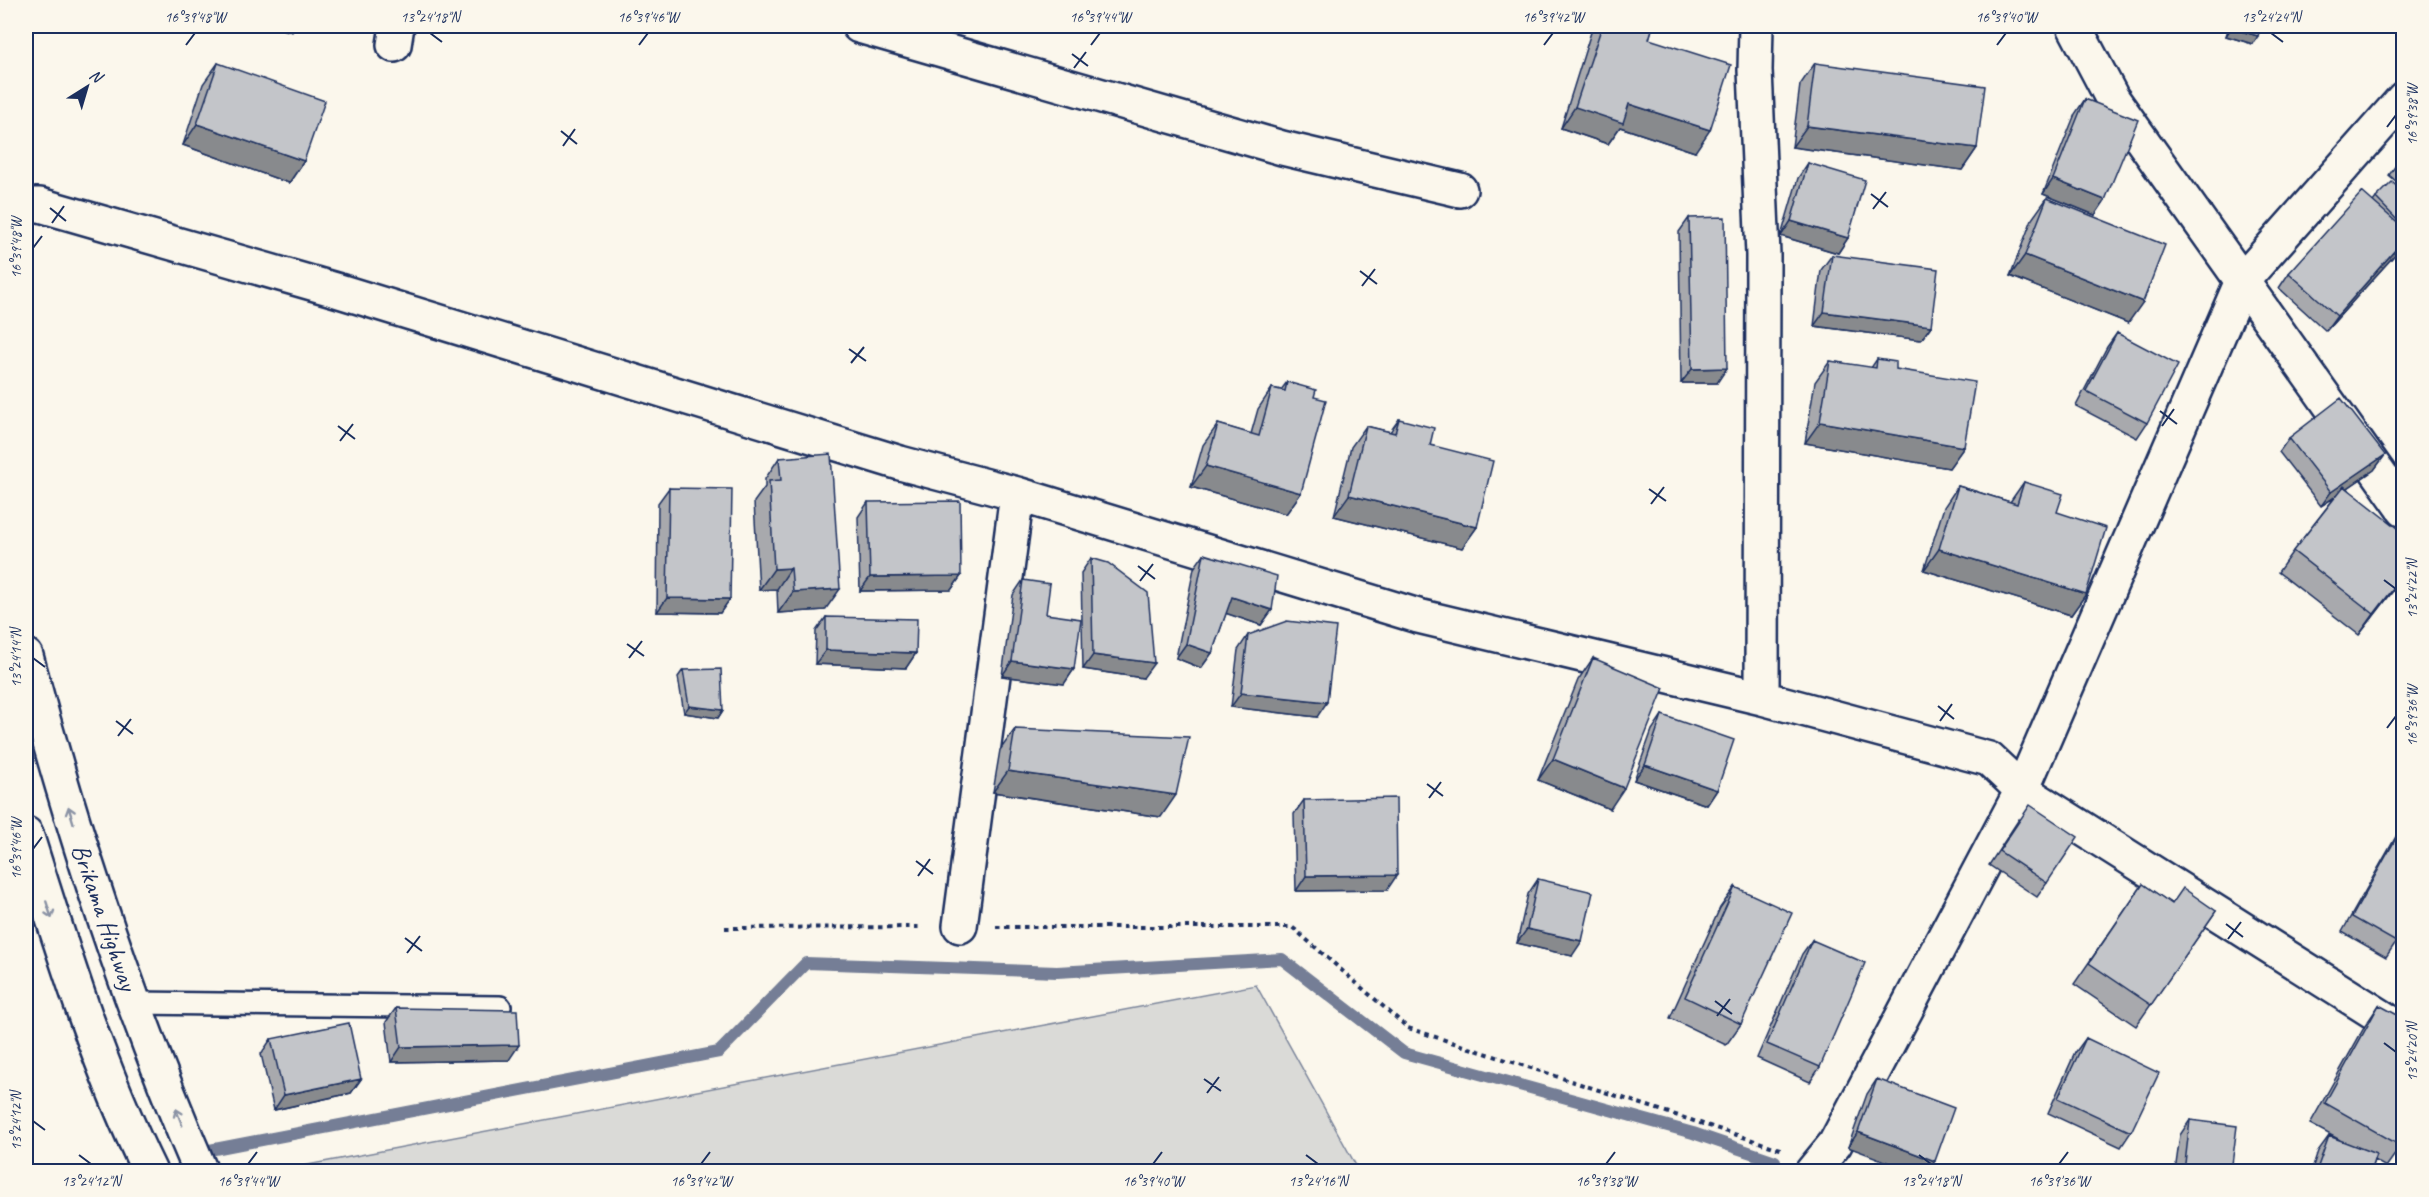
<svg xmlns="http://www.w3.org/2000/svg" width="2429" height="1197" font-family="Caveat,sans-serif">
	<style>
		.green { fill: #dadad7; stroke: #7a849a; stroke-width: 1.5 }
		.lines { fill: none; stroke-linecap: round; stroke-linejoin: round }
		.stream { stroke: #747e96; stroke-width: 12 }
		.service-casing { stroke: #1b2f5e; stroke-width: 26 }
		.minor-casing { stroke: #1b2f5e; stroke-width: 38 }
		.trunk-casing { stroke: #1b2f5e; stroke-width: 38 }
		.path { stroke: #1b2f5e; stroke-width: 4; stroke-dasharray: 4.5 4.5; stroke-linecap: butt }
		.service { stroke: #fbf7ec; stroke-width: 21 }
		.minor { stroke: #fbf7ec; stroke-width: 33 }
		.trunk { stroke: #fbf7ec; stroke-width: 33 }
		.wall { fill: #a8a9ad; stroke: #1b2f5e; stroke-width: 1.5 }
		.shaded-wall { fill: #888a8d; stroke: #1b2f5e; stroke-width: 1.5 }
		.building { fill: #c3c5c9; stroke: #1b2f5e; stroke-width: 1.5 }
		.oneway { stroke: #8b93a5 }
		.ticks { fill: none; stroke: #1b2f5e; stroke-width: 2 }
		.labels { text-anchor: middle; stroke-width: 4.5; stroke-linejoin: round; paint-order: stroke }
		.street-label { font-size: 26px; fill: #1b2f5e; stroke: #fbf7ec }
		.neatline { fill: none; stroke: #1b2f5e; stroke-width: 2 }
		.ticks-label { font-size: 15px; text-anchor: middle; fill: #1b2f5e }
	</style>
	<rect width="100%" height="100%" fill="#fbf7ec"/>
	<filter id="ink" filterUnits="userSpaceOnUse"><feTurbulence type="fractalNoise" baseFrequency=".0167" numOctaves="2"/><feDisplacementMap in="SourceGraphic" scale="12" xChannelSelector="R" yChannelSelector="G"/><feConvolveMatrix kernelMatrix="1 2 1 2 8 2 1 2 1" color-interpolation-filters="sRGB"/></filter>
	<g filter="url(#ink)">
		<path class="green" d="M 1256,985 L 1359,1171 L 276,1171 Z"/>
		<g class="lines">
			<path class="stream" d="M 194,1153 L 719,1052 L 806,963 L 1057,972 L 1282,959 L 1404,1053 L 1693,1133 L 1775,1161"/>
			<g class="service-casing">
				<path id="service" d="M 134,1003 L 500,1007"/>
			</g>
			<g class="minor-casing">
				<path id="minor" d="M 859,26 L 1282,148 L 1460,190
					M 1756,26 L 1755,70 L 1763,255 L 1762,698
					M 2074,26 L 2112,98 L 2404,509
					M 394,45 L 397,26
					M 26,205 L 40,205 L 336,290 L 900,463 L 1017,494 L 1418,616 L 1762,698 L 1989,759 L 2022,790 L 2404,1031
					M 960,926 L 1017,494
					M 1812,1172 L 1835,1144 L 2022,790 L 2242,281 L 2404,98"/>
			</g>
			<g class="trunk-casing">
				<path id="trunk" d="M 26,656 C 72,831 129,1005 201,1172
					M 26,834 C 62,948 97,1064 150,1172"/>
			</g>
			<path class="path" d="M 996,927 L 1292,927 L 1408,1028 L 1783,1150
				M 725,928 L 923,927"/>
			<use href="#service" class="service"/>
			<use href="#minor" class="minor"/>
			<use href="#trunk" class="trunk"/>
		</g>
		<path class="wall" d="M 1595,26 L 1653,26 L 1649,39 L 1695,152 L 1620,127 L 1608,144 L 1561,128 L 1592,29 Z
			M 2229,26 L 2261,26 L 2253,44 L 2226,36 Z
			M 218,63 L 304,161 L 289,183 L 183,145 L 203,84 Z
			M 1815,63 L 1977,148 L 1962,170 L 1792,147 L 1800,85 Z
			M 2085,99 L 2105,200 L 2095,215 L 2043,194 L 2075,114 Z
			M 2403,155 L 2403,187 L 2389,175 Z
			M 1808,163 L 1848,238 L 1838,253 L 1781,236 L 1798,178 Z
			M 2403,192 L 2403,227 L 2400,249 L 2326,331 L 2279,288 L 2289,273 L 2373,202 L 2376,198 Z
			M 2047,198 L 2128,323 L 2010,276 L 2032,219 Z
			M 1689,218 L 1717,383 L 1681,383 L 1679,232 Z
			M 1832,255 L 1931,326 L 1921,340 L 1814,326 L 1821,270 Z
			M 2117,333 L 2147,423 L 2137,438 L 2076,406 L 2107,347 Z
			M 1877,359 L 1896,369 L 1964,447 L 1949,468 L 1805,443 L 1815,382 L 1830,361 L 1871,368 Z
			M 1287,382 L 1314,397 L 1301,493 L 1286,514 L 1191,487 L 1203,445 L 1218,424 L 1251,434 L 1258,409 L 1272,388 L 1281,390 Z
			M 1399,419 L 1430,445 L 1477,527 L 1462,548 L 1334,516 L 1351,447 L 1366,426 L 1390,432 Z
			M 2289,438 L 2385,455 L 2374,470 L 2348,488 L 2403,578 L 2359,635 L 2278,572 L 2293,551 L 2335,497 L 2321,506 L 2279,452 Z
			M 779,458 L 825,610 L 778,613 L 777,589 L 759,590 L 754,502 L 765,487 L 765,479 Z
			M 2024,482 L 2057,512 L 2086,594 L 2071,615 L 1924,570 L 1944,507 L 1958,486 L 2010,502 Z
			M 669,488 L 730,599 L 720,613 L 657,612 L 658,503 Z
			M 868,502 L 961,576 L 951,590 L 860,591 L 858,517 Z
			M 1204,554 L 1272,610 L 1261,625 L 1226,613 L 1212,653 L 1201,668 L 1176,658 L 1194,568 Z
			M 1091,558 L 1143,678 L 1083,669 L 1081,573 Z
			M 1023,580 L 1046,614 L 1074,669 L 1064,684 L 1002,676 L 1013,595 Z
			M 826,617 L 916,653 L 906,668 L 815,664 L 816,631 Z
			M 1248,635 L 1317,717 L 1231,707 L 1238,650 Z
			M 1593,658 L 1610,809 L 1538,780 L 1578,680 Z
			M 683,670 L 723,710 L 718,718 L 684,713 L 678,677 Z
			M 1662,715 L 1717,790 L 1707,805 L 1634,780 L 1652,730 Z
			M 1015,729 L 1161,817 L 993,792 L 1000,750 Z
			M 1304,800 L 1387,890 L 1296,891 L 1294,814 Z
			M 2019,819 L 2047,883 L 2037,897 L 1989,865 Z
			M 2403,824 L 2403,929 L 2396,942 L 2386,957 L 2342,932 Z
			M 1538,879 L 1572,956 L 1517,943 L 1528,894 Z
			M 2143,884 L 2172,904 L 2216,911 L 2136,1026 L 2074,984 Z
			M 1735,887 L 1741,1024 L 1726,1045 L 1670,1018 L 1720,908 Z
			M 1812,940 L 1820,1067 L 1810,1082 L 1757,1058 L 1802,954 Z
			M 2379,1005 L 2401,1146 L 2386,1167 L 2374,1160 L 2370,1172 L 2311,1172 L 2318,1151 L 2329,1136 L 2340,1140 L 2310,1124 L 2365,1026 Z
			M 396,1008 L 509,1060 L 391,1062 L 386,1022 Z
			M 2086,1038 L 2131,1132 L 2121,1147 L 2048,1113 L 2075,1053 Z
			M 271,1039 L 361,1079 L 351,1093 L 274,1110 L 261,1054 Z
			M 1877,1079 L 1927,1172 L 1848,1147 L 1867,1094 Z
			M 2190,1120 L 2231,1172 L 2175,1172 L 2180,1135 Z"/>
		<path class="shaded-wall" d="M 270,26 L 296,26 L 292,32 Z
			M 2231,28 L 2258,36 L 2253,44 L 2226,36 Z
			M 1629,104 L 1710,130 L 1695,152 L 1620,127 L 1608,144 L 1561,128 L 1575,107 Z
			M 197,124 L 304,161 L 289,183 L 183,145 Z
			M 1807,126 L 1977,148 L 1962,170 L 1792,147 Z
			M 2053,179 L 2105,200 L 2095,215 L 2043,194 Z
			M 1791,221 L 1848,238 L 1838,253 L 1781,236 Z
			M 2403,241 L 2403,243 L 2400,249 L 2326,331 L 2337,316 Z
			M 2025,255 L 2143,302 L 2128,323 L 2010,276 Z
			M 1824,312 L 1931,326 L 1921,340 L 1814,326 Z
			M 1727,368 L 1717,383 L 1681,383 L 1692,369 Z
			M 1820,422 L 1964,447 L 1949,468 L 1805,443 Z
			M 2385,455 L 2374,470 L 2321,506 L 2331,492 Z
			M 1206,466 L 1301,493 L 1286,514 L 1191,487 Z
			M 1349,495 L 1477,527 L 1462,548 L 1334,516 Z
			M 1939,549 L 2086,594 L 2071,615 L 1924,570 Z
			M 791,568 L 777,589 L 759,590 L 774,569 Z
			M 961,576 L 951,590 L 860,591 L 870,577 Z
			M 2403,576 L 2403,578 L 2359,635 L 2374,614 Z
			M 840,589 L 825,610 L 778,613 L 793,592 Z
			M 1232,597 L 1272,610 L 1261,625 L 1222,612 Z
			M 667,598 L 730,599 L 720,613 L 657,612 Z
			M 1186,644 L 1212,653 L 1201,668 L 1176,658 Z
			M 826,650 L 916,653 L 906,668 L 815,664 Z
			M 1093,655 L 1154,663 L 1143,678 L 1083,669 Z
			M 1012,661 L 1074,669 L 1064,684 L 1002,676 Z
			M 1241,693 L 1327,702 L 1317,717 L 1231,707 Z
			M 689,706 L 723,710 L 718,718 L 684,713 Z
			M 1553,759 L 1624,788 L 1610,809 L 1538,780 Z
			M 1645,765 L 1717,790 L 1707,805 L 1634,780 Z
			M 1008,771 L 1176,795 L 1161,817 L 993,792 Z
			M 1397,875 L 1387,890 L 1296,891 L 1306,876 Z
			M 1527,929 L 1582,941 L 1572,956 L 1517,943 Z
			M 519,1045 L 509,1060 L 391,1062 L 401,1047 Z
			M 361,1079 L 351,1093 L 274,1110 L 284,1095 Z
			M 1858,1132 L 1935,1161 L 1927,1172 L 1914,1172 L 1848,1147 Z"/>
		<path class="building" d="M 1602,26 L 1653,26 L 1649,39 L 1731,65 L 1710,130 L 1629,104 L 1623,123 L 1575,107 Z
			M 2232,26 L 2261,26 L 2258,36 L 2231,28 Z
			M 218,63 L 325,101 L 304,161 L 197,124 Z
			M 1815,63 L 1985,86 L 1977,148 L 1807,126 Z
			M 2085,99 L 2138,120 L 2105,200 L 2053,179 Z
			M 2403,155 L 2403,164 L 2399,161 Z
			M 1808,163 L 1865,180 L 1848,238 L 1791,221 Z
			M 2392,182 L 2403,192 L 2403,226 L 2376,198 Z
			M 2362,192 L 2403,228 L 2403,241 L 2337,316 L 2289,273 Z
			M 2047,198 L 2165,245 L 2143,302 L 2025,255 Z
			M 1725,217 L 1727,368 L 1692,369 L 1689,218 Z
			M 1832,255 L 1938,269 L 1931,326 L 1824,312 Z
			M 2117,333 L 2178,365 L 2147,423 L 2086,391 Z
			M 1877,359 L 1896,362 L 1896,369 L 1975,382 L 1964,447 L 1820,422 L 1830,361 L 1876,368 Z
			M 1287,382 L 1316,390 L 1314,397 L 1326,400 L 1301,493 L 1206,466 L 1218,424 L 1259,436 L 1272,388 L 1285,391 Z
			M 2341,398 L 2385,455 L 2331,492 L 2289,438 Z
			M 1399,419 L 1434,428 L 1430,445 L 1493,461 L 1477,527 L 1349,495 L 1366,426 L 1395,433 Z
			M 831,454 L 840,589 L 793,592 L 791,568 L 774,569 L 769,481 L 781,480 L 779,458 Z
			M 2024,482 L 2063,494 L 2057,512 L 2106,528 L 2086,594 L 1939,549 L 1958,486 L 2017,504 Z
			M 2344,486 L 2403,532 L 2403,576 L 2374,614 L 2293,551 Z
			M 669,488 L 732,489 L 730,599 L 667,598 Z
			M 960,501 L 961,576 L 870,577 L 868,502 Z
			M 1204,554 L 1277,576 L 1272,610 L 1232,597 L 1212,653 L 1186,644 Z
			M 1091,558 L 1108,563 L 1148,593 L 1154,663 L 1093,655 Z
			M 1023,580 L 1050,584 L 1046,614 L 1081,619 L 1074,669 L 1012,661 Z
			M 826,617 L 917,619 L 916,653 L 826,650 Z
			M 1287,621 L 1336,627 L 1327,702 L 1241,693 L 1248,635 Z
			M 1593,658 L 1664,688 L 1624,788 L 1553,759 Z
			M 721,669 L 723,710 L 689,706 L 683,670 Z
			M 1662,715 L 1734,740 L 1717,790 L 1645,765 Z
			M 1015,729 L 1189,737 L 1176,795 L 1008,771 Z
			M 1396,798 L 1397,875 L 1306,876 L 1304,800 Z
			M 2030,805 L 2078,837 L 2047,883 L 1999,851 Z
			M 2403,826 L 2403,929 L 2396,942 L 2352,917 Z
			M 1538,879 L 1593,892 L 1582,941 L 1527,929 Z
			M 2143,884 L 2172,904 L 2183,888 L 2216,911 L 2151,1005 L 2089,963 Z
			M 1735,887 L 1792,913 L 1741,1024 L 1685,997 Z
			M 1812,940 L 1865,963 L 1820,1067 L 1767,1044 Z
			M 2379,1005 L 2403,1018 L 2403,1141 L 2401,1146 L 2325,1103 Z
			M 396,1008 L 517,1010 L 519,1045 L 401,1047 Z
			M 349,1023 L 361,1079 L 284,1095 L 271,1039 Z
			M 2086,1038 L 2159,1073 L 2131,1132 L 2058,1098 Z
			M 1877,1079 L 1954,1108 L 1935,1161 L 1858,1132 Z
			M 2190,1120 L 2237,1126 L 2231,1172 L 2184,1172 Z
			M 2329,1136 L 2376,1154 L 2370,1172 L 2316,1172 Z"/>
		<defs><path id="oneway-shaft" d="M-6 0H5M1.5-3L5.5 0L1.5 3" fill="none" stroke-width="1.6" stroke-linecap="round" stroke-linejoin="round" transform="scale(1.5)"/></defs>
		<g class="oneway">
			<use href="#oneway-shaft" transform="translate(71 815) rotate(-107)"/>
			<use href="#oneway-shaft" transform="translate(49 910) rotate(72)"/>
			<use href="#oneway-shaft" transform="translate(179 1117) rotate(-111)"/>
		</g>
	</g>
	<path class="ticks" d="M 430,33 L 442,42M 2271,33 L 2283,42M 186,45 L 195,33M 639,45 L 648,33M 1091,45 L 1100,33M 1544,45 L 1553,33M 1997,45 L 2006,33M 1072,54 L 1088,66M 1074,68 L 1086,52M 2387,127 L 2396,115M 561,131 L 577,144M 563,146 L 575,129M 1871,194 L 1888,207M 50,208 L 66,221M 1873,209 L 1886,192M 52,223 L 64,206M 33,248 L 42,236M 1360,271 L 1377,284M 1362,286 L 1375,269M 849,349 L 866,361M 851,363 L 864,347M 2160,411 L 2177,424M 338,426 L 355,439M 2162,426 L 2174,409M 340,441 L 353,424M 1649,489 L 1666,501M 1651,504 L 1664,487M 1138,566 L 1155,579M 2384,580 L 2396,589M 1140,581 L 1153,564M 627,644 L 644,656M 33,658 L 45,667M 629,658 L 642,641M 1938,706 L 1954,719M 116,721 L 133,734M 1940,721 L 1952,704M 2387,728 L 2396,716M 118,736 L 131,719M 1427,784 L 1443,796M 1429,798 L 1441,782M 33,849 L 42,837M 916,861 L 933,874M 918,876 L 930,859M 2226,924 L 2243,937M 405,938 L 422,951M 2228,939 L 2241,922M 407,953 L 420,936M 1715,1001 L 1732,1014M 1717,1016 L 1730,999M 2384,1043 L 2396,1052M 1204,1079 L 1221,1091M 1207,1093 L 1219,1077M 33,1121 L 45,1130M 79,1155 L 91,1164M 1306,1155 L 1318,1164M 1919,1155 L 1931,1164M 248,1164 L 257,1152M 701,1164 L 710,1152M 1153,1164 L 1162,1152M 1606,1164 L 1615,1152M 2059,1164 L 2068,1152"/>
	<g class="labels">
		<g class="street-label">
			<text transform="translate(105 917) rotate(71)" y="9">Brikama Highway</text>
		</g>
	</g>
	<rect width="2429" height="1197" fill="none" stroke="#fbf7ec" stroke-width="66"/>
	<g transform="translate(87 87) rotate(37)" stroke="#fbf7ec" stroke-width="4.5" paint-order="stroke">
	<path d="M0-4.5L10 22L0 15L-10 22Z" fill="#1b2f5e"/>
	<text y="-9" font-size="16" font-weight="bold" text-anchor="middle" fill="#1b2f5e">N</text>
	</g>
	<rect x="33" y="33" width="2363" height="1131" class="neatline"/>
	<g class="ticks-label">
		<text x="195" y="22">16°39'48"W</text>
		<text x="430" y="22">13°24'18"N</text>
		<text x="648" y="22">16°39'46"W</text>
		<text x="1100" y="22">16°39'44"W</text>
		<text x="1553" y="22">16°39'42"W</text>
		<text x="2006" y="22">16°39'40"W</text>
		<text x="2271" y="22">13°24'24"N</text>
		<text transform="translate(2412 115) rotate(-90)" y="5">16°39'38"W</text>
		<text transform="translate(16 248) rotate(-90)" y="5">16°39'48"W</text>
		<text transform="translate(2412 589) rotate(-90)" y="5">13°24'22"N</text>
		<text transform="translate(16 658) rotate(-90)" y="5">13°24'14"N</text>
		<text transform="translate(2412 716) rotate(-90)" y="5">16°39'36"W</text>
		<text transform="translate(16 849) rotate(-90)" y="5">16°39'46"W</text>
		<text transform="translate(2412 1052) rotate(-90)" y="5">13°24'20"N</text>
		<text transform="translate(16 1121) rotate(-90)" y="5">13°24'12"N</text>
		<text x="91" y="1186">13°24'12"N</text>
		<text x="248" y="1186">16°39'44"W</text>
		<text x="701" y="1186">16°39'42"W</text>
		<text x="1153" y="1186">16°39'40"W</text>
		<text x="1318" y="1186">13°24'16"N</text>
		<text x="1606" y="1186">16°39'38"W</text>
		<text x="1931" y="1186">13°24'18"N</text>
		<text x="2059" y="1186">16°39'36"W</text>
	</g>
</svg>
